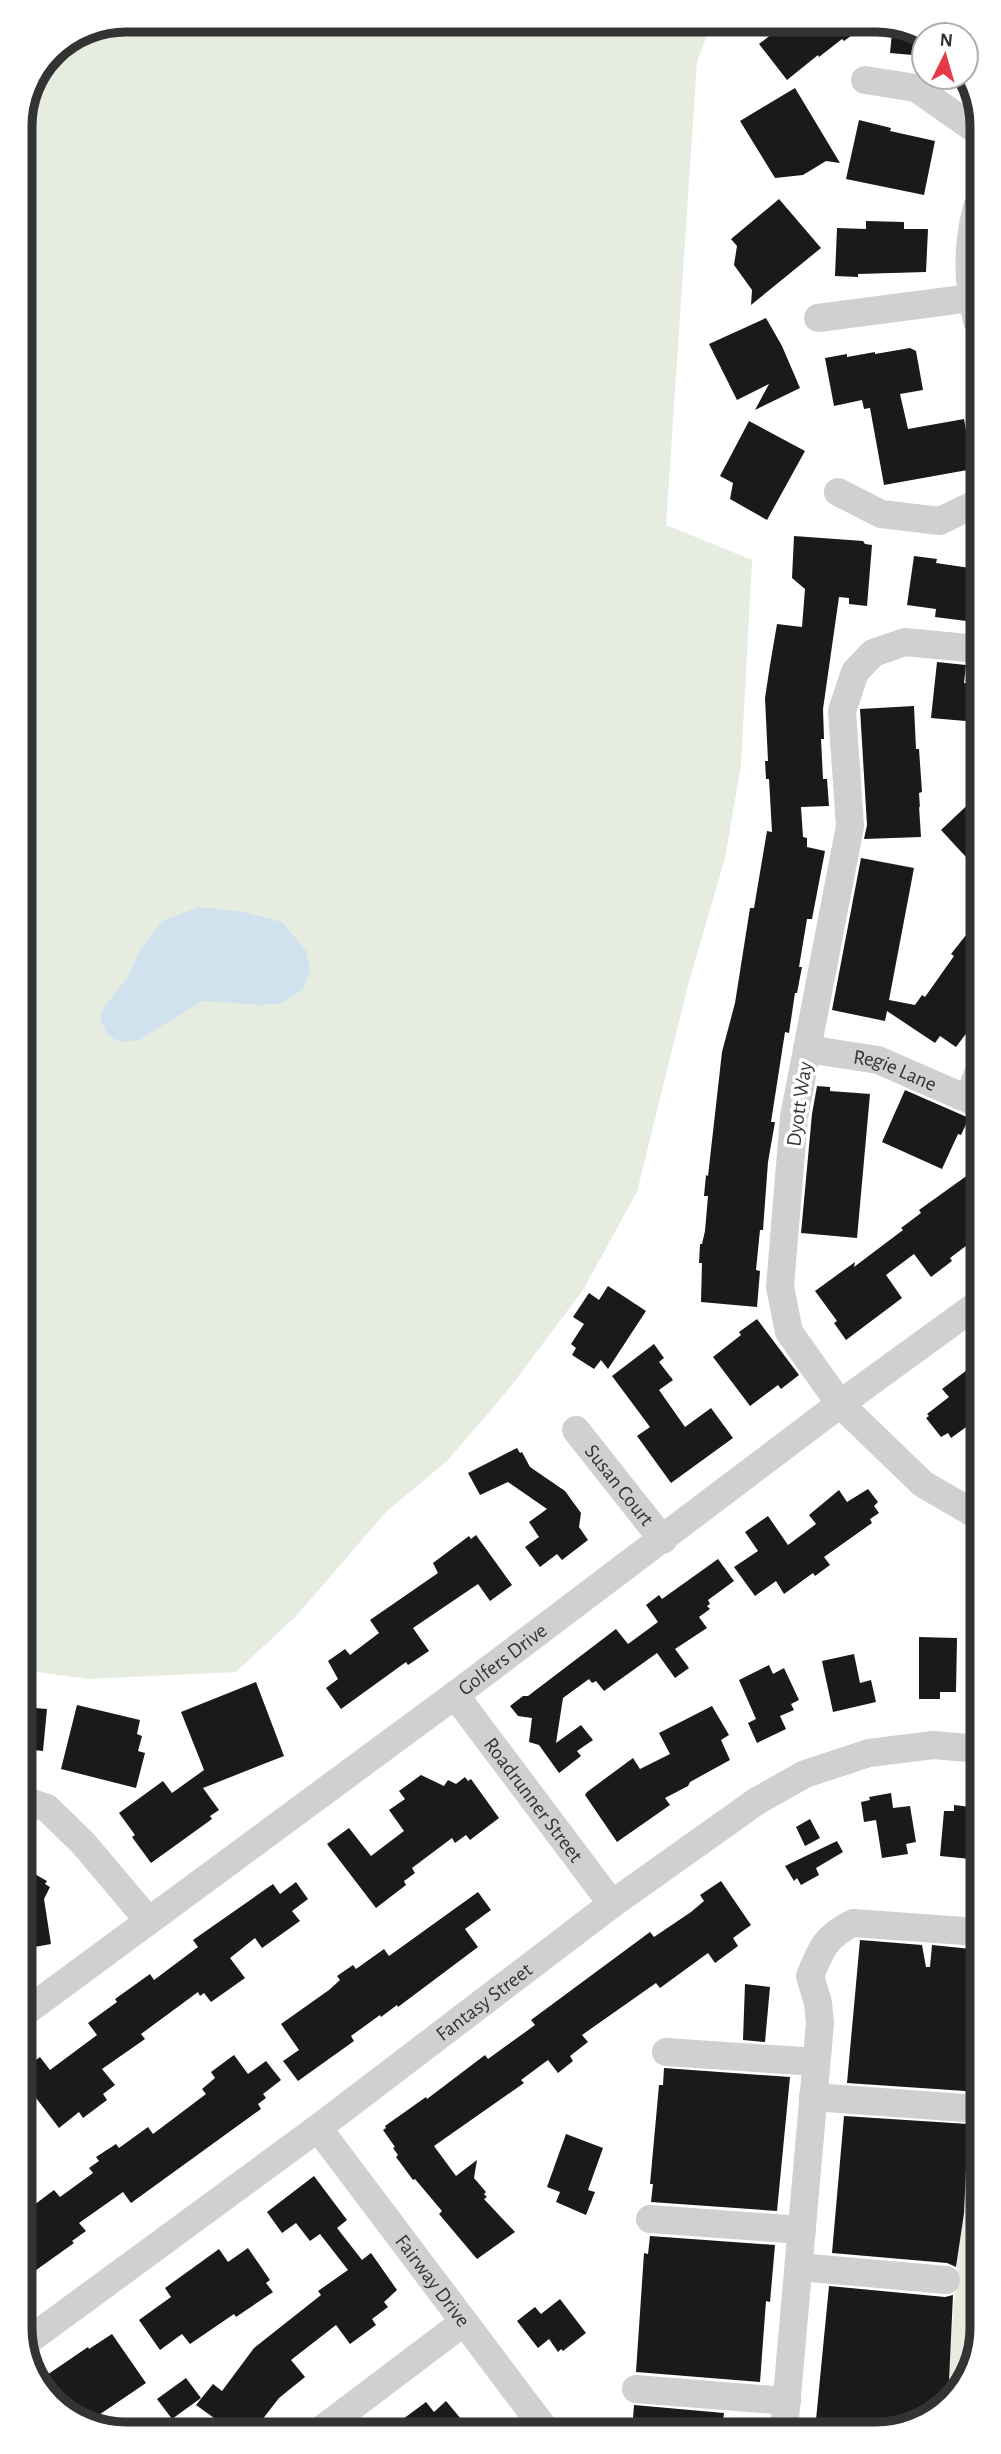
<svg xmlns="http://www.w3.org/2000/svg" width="1001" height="2454" font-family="'Alegreya Sans',sans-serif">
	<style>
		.green { fill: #e6ecdf }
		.water { fill: #cfe2ee }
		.building { fill: #1a1a1a }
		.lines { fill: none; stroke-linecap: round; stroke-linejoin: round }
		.minor { stroke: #d0d0d0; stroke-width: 28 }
		.labels { text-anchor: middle; stroke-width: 7; stroke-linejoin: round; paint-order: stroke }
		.street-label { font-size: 21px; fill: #333; stroke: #fff }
		.rim { fill: none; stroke: #333; stroke-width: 9 }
	</style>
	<rect width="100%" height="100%" fill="#fff"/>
	<path class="green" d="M 125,19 L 713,19 L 697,62 L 666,525 L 752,560 L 741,765 L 725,858 L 688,985 L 637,1192 L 583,1290 L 508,1390 L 447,1461 L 386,1512 L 297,1615 L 236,1672 L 88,1679 L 23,1670 L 19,119 L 51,50 Z
		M 981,1964 L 982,2329 L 960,2393 L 946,2403 Z"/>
	<path class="water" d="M 199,907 L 244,912 L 282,922 L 306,951 L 310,971 L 303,989 L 285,1001 L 275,1004 L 262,1005 L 202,1001 L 139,1040 L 121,1042 L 114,1039 L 107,1034 L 100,1019 L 103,1009 L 127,978 L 140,950 L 162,921 Z"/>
	<path class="building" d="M 769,19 L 873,20 L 844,41 L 842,39 L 819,57 L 818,55 L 787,80 L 759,44 L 777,30 Z
		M 893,23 L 924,35 L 924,56 L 890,53 Z
		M 795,88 L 840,163 L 826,161 L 803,175 L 775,178 L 740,121 Z
		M 859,120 L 891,128 L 890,131 L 935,141 L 924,195 L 846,179 Z
		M 779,199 L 821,248 L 751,305 L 752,290 L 734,265 L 737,246 L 731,239 Z
		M 866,221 L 904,222 L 904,229 L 928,229 L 926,272 L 858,274 L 858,277 L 835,276 L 837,228 L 866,229 Z
		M 766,318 L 782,346 L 800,388 L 755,410 L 769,384 L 737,400 L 709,344 Z
		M 910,348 L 916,351 L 923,390 L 900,394 L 908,429 L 964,419 L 973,469 L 884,485 L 870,408 L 864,409 L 862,400 L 834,406 L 825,358 L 847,354 L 847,357 L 875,352 L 875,354 Z
		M 749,421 L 805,451 L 767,520 L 730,499 L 733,483 L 720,476 Z
		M 794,536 L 863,541 L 865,544 L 872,545 L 867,606 L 849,604 L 849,598 L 839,597 L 823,709 L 824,739 L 821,739 L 823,779 L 827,779 L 829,806 L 801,807 L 803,837 L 807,838 L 807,847 L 825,851 L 812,919 L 807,919 L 799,967 L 802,967 L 797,993 L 795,993 L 789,1033 L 785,1032 L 771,1122 L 775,1122 L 768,1162 L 763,1230 L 760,1230 L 756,1270 L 760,1271 L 757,1307 L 701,1302 L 702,1263 L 699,1263 L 700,1244 L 702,1244 L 705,1231 L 708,1196 L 704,1196 L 706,1175 L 708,1176 L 722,1052 L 735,1003 L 750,908 L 754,908 L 767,831 L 772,832 L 769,779 L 766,779 L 765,761 L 768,761 L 765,698 L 770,665 L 777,624 L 802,627 L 805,589 L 792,578 Z
		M 914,556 L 937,559 L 936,563 L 977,569 L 978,615 L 974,622 L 935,617 L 936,609 L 907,605 Z
		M 937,662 L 966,665 L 964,683 L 978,685 L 977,722 L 931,718 Z
		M 914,706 L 916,749 L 919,749 L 922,792 L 919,793 L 920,808 L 919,806 L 921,837 L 864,839 L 867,825 L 860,709 Z
		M 978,795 L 978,870 L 941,830 Z
		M 861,858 L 914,868 L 889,1000 L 915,1005 L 922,995 L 925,997 L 954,956 L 951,954 L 978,920 L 979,1033 L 971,1027 L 956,1047 L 940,1036 L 935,1043 L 887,1011 L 885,1021 L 832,1010 Z
		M 817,1086 L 830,1087 L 830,1091 L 870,1094 L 857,1238 L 801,1233 L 812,1114 Z
		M 905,1090 L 969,1118 L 961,1135 L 958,1134 L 942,1169 L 882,1142 Z
		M 979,1167 L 979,1236 L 950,1258 L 952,1261 L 931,1277 L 914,1254 L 886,1275 L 902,1298 L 846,1340 L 834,1323 L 837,1321 L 815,1291 L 855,1262 L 854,1267 L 903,1230 L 901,1228 L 921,1213 L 919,1210 Z
		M 608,1286 L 646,1311 L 608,1369 L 601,1360 L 594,1369 L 572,1355 L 576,1348 L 571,1344 L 584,1324 L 573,1317 L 589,1293 L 599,1300 Z
		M 757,1319 L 799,1375 L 781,1389 L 778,1385 L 750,1406 L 713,1357 L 741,1335 L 739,1332 Z
		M 654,1344 L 664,1358 L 659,1362 L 673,1380 L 659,1390 L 685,1427 L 711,1408 L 733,1438 L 671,1483 L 637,1436 L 650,1427 L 612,1376 Z
		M 971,1367 L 979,1378 L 980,1417 L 951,1438 L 948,1433 L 941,1437 L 926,1418 L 929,1416 L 927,1414 L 949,1397 L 942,1389 Z
		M 517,1448 L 520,1453 L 522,1452 L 530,1467 L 565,1491 L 581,1513 L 579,1527 L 588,1540 L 562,1560 L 557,1554 L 540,1567 L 525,1547 L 539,1537 L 529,1522 L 547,1509 L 508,1482 L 480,1495 L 468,1473 Z
		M 868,1489 L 878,1502 L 874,1506 L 879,1513 L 870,1519 L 872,1523 L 824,1557 L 830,1565 L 815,1576 L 813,1573 L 784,1594 L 776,1581 L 755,1596 L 734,1567 L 758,1551 L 745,1532 L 768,1516 L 788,1545 L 816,1524 L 809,1515 L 839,1490 L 847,1502 Z
		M 476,1535 L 512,1585 L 490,1601 L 478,1584 L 413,1628 L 429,1651 L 408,1665 L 406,1662 L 341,1709 L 326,1688 L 338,1679 L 328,1661 L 345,1649 L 350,1655 L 379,1633 L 370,1620 L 438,1573 L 433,1563 L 469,1536 L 471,1539 Z
		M 718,1559 L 734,1581 L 708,1600 L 710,1604 L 707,1606 L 710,1609 L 699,1617 L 707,1628 L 675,1649 L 689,1668 L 675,1678 L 657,1653 L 604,1691 L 596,1681 L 592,1683 L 589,1679 L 563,1698 L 556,1743 L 581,1725 L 593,1740 L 577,1751 L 581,1756 L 559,1773 L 539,1745 L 529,1742 L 532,1718 L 518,1716 L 510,1706 L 523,1696 L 528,1696 L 616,1629 L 628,1644 L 658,1622 L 646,1605 L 659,1595 L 662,1599 Z
		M 919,1637 L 957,1638 L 956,1692 L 940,1692 L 940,1699 L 919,1699 Z
		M 854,1654 L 860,1683 L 871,1680 L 876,1702 L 833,1712 L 822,1661 Z
		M 769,1665 L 773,1674 L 784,1668 L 799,1700 L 791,1704 L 794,1710 L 780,1716 L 786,1729 L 757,1743 L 748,1723 L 756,1719 L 739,1680 Z
		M 256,1682 L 284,1756 L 203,1788 L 219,1810 L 210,1816 L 212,1819 L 151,1863 L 132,1837 L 135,1835 L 119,1813 L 163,1781 L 172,1793 L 204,1770 L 181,1712 Z
		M 77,1705 L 140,1720 L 137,1734 L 142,1736 L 138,1751 L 145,1753 L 136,1788 L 61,1769 Z
		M 712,1706 L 729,1735 L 721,1740 L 730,1760 L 690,1782 L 688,1786 L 665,1798 L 670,1805 L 617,1842 L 585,1795 L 587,1792 L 633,1758 L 640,1769 L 670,1754 L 659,1733 Z
		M 23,1707 L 47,1709 L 43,1751 L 23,1749 Z
		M 421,1775 L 444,1786 L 448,1780 L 456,1784 L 465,1777 L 468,1781 L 471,1779 L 499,1818 L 470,1840 L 466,1835 L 455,1843 L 452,1838 L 412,1868 L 415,1873 L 404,1881 L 406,1885 L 376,1908 L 327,1844 L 349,1828 L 371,1856 L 404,1831 L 389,1810 L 405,1799 L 399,1791 Z
		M 891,1793 L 893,1808 L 910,1806 L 916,1842 L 906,1844 L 908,1854 L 882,1858 L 876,1820 L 864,1822 L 861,1802 L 870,1800 L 869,1797 Z
		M 954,1805 L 980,1808 L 981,1860 L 940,1856 L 944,1811 L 954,1811 Z
		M 810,1819 L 820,1838 L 805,1846 L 796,1827 Z
		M 837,1841 L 843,1852 L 816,1868 L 819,1875 L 801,1885 L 797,1878 L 794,1881 L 785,1866 Z
		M 24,1872 L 29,1876 L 31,1872 L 47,1881 L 45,1884 L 50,1887 L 44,1899 L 51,1944 L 29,1948 L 27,1936 L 24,1937 Z
		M 721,1881 L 751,1925 L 733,1938 L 738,1946 L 715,1963 L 708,1953 L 660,1988 L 656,1983 L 582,2035 L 588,2042 L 570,2056 L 573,2061 L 558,2073 L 548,2060 L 521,2080 L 524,2083 L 434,2146 L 456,2176 L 477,2160 L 474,2178 L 486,2192 L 484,2194 L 487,2197 L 484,2199 L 515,2232 L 477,2259 L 439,2214 L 442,2211 L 415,2179 L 413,2180 L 396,2157 L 398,2155 L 393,2148 L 395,2147 L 383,2130 L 386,2128 L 385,2126 L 426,2097 L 427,2099 L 485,2055 L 488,2059 L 535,2025 L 531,2020 L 650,1932 L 654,1937 L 691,1912 L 704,1901 L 700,1895 Z
		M 296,1882 L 308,1899 L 292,1911 L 300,1921 L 262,1948 L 255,1938 L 230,1958 L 245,1978 L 211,2002 L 204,1993 L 200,1996 L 198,1992 L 141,2034 L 145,2039 L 102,2069 L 115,2085 L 103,2094 L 107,2100 L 83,2118 L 79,2112 L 59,2128 L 33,2094 L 24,2101 L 24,2069 L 40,2057 L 50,2070 L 97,2035 L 88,2023 L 117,2002 L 115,1999 L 150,1974 L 154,1980 L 198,1947 L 193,1940 L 273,1884 L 280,1894 Z
		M 478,1892 L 491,1910 L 465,1929 L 478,1947 L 398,2007 L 397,2005 L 381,2017 L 380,2015 L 351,2036 L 354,2041 L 298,2081 L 283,2061 L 299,2050 L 281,2024 L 329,1990 L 340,1980 L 337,1976 L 353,1965 L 356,1969 L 384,1949 L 389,1956 Z
		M 860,1940 L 922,1945 L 926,1967 L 930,1967 L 932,1945 L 981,1950 L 981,2035 L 973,2094 L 965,2091 L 847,2083 Z
		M 745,1984 L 770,1987 L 765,2042 L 743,2040 Z
		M 234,2055 L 248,2074 L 266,2061 L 281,2080 L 263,2094 L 266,2098 L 258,2104 L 261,2109 L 131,2203 L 123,2192 L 79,2223 L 86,2231 L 72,2241 L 74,2243 L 25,2278 L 24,2218 L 33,2212 L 30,2208 L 54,2190 L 60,2197 L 93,2173 L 89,2168 L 99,2161 L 96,2157 L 116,2144 L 119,2148 L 148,2127 L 153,2134 L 206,2094 L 202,2089 L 215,2078 L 211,2072 Z
		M 664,2068 L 790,2077 L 777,2211 L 651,2202 L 653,2184 L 650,2184 L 659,2085 L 663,2085 Z
		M 844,2116 L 968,2124 L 964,2213 L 956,2267 L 947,2263 L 832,2253 Z
		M 566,2134 L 603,2148 L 588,2190 L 595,2192 L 586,2215 L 556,2202 L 560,2192 L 547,2187 Z
		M 314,2176 L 347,2220 L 337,2228 L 362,2260 L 371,2253 L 397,2290 L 384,2302 L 388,2307 L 372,2319 L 376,2325 L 350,2344 L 336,2325 L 291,2360 L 305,2377 L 279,2398 L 251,2434 L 213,2434 L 221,2423 L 196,2405 L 213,2384 L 222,2391 L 254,2348 L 321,2295 L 318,2291 L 348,2270 L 320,2234 L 310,2241 L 296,2223 L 282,2233 L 267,2212 Z
		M 650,2236 L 775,2245 L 770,2302 L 766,2301 L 760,2382 L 636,2372 L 644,2253 L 648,2254 Z
		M 248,2248 L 270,2280 L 266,2283 L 273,2292 L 236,2317 L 234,2314 L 190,2344 L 182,2334 L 160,2350 L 139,2320 L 171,2297 L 165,2288 L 219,2249 L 228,2262 Z
		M 829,2286 L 945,2297 L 953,2295 L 948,2402 L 909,2429 L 815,2430 Z
		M 560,2299 L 586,2333 L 563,2351 L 561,2349 L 558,2352 L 549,2339 L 538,2348 L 517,2321 L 535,2307 L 541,2314 Z
		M 112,2334 L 146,2383 L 87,2423 L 60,2413 L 38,2381 L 88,2347 L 89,2349 Z
		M 186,2378 L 201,2398 L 172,2419 L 157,2399 Z
		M 446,2401 L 472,2432 L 409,2433 L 399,2422 L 426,2402 L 434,2412 Z
		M 634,2405 L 724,2413 L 722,2430 L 632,2431 Z"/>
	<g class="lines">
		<g class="minor">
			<path d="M 865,80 L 916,88 L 976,130"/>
			<path d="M 977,207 C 967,245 967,283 977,321"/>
			<path d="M 818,318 L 971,298"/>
			<path d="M 838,492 L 881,514 L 940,521 L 977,503"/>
			<path d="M 978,649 L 905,642 L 873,653 L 855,672 L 842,711 L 850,826 L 794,1117 L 780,1287 L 789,1332 L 840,1404 L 923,1484 L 980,1517"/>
			<path id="s1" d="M 807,1049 L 878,1060 L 979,1104"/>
			<path d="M 968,1098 L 979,1071"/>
			<path id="s2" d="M 576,1430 L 663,1540"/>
			<path id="s3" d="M 455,1695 L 612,1904"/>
			<path d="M 23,1800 L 47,1808 L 83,1843 L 148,1920"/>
			<path id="s4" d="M 24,2013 L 455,1695 L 840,1404 L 979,1303"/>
			<path d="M 666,2052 L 816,2062"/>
			<path d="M 813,2097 L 964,2108"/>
			<path id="s5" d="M 318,2128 L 547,2432"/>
			<path d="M 650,2219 L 802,2230"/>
			<path d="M 799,2267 L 946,2280"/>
			<path id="s6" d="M 25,2343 L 318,2128 L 612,1904 L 757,1801 L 805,1774 L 869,1753 L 933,1745 L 980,1749"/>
			<path d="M 636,2389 L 787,2401"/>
			<path d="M 784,2430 L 820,2023 L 818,2003 L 810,1976 C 821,1949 826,1936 853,1923 L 978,1932"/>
			<path d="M 317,2433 L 464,2322"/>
		</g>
	</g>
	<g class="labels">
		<g class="street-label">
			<text dy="7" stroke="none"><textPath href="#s1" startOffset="91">Regie Lane</textPath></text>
			<text transform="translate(799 1104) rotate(-82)" y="7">Dyott Way</text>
			<text dy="7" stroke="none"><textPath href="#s2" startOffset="70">Susan Court</textPath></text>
			<text dy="7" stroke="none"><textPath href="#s4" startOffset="595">Golfers Drive</textPath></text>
			<text dy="7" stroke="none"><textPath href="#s3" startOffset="131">Roadrunner Street</textPath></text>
			<text dy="7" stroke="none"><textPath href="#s6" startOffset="572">Fantasy Street</textPath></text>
			<text dy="7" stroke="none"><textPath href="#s5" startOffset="191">Fairway Drive</textPath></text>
		</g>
	</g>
	<path d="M0 0H1001V2454H0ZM126 32H876A94 94 0 0 1 970 126V2328A94 94 0 0 1 876 2422H126A94 94 0 0 1 32 2328V126A94 94 0 0 1 126 32Z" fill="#fff" fill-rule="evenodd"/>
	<path class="rim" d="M126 32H876A94 94 0 0 1 970 126V2328A94 94 0 0 1 876 2422H126A94 94 0 0 1 32 2328V126A94 94 0 0 1 126 32Z"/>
	<g transform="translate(945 56) rotate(5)"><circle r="33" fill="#ffffff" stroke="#adadad" stroke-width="2"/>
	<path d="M0-5L12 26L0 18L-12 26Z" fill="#e63946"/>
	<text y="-10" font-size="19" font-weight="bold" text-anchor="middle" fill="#333333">N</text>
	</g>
</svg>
